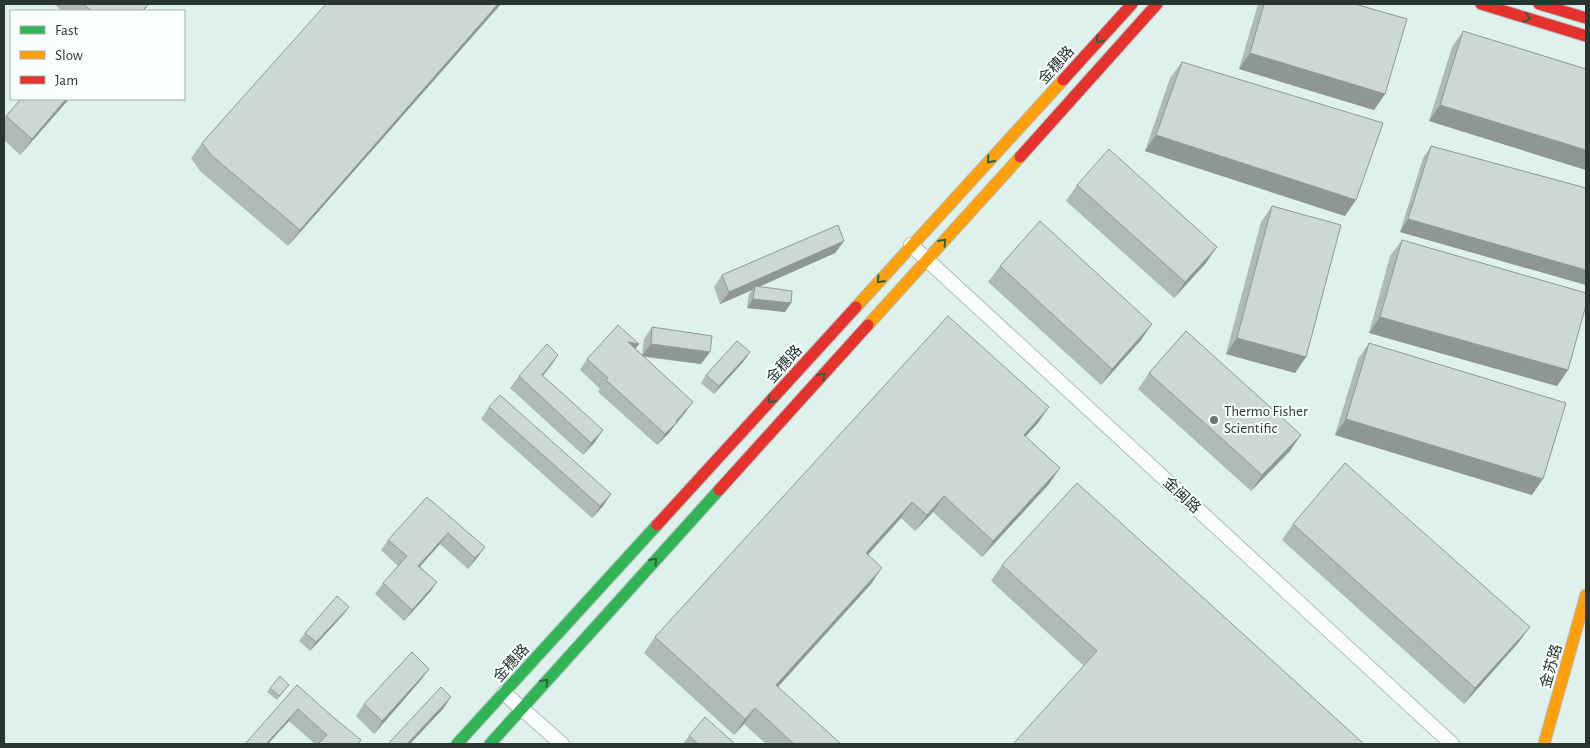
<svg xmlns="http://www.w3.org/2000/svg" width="1590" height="748" font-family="'Alegreya Sans','Noto Sans SC',sans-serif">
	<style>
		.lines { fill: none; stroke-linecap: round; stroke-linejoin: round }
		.street-casing { stroke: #afbdb9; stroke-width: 16 }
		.fast-casing { stroke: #afbdb9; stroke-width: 13 }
		.slow-casing { stroke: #afbdb9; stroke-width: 13 }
		.jam-casing { stroke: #afbdb9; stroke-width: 13 }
		.street { stroke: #fafdfc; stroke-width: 14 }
		.fast { stroke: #30b455; stroke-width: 11 }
		.slow { stroke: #ff9f0a; stroke-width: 11 }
		.jam { stroke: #e5322d; stroke-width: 11 }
		.wall { fill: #afbab5 }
		.shaded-wall { fill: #8f9794 }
		.building { fill: #ccd8d3; stroke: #8f9794 }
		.oneway { stroke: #2b613f }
		.poi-dot { fill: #697774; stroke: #f8fffd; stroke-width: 2 }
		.labels { text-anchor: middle; stroke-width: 4; stroke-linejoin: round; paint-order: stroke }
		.street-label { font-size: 15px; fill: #293533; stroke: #f8fffd }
		.poi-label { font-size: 15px; fill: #293533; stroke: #f8fffd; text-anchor: start }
	</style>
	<rect width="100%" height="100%" fill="#dff1ed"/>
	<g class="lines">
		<g class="street-casing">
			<path id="street" d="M 911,245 L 1452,744
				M 504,693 L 562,744"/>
		</g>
		<g class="fast-casing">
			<path id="fast" d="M 457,744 L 657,525
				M 490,744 L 719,490"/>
		</g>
		<g class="slow-casing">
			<path id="slow" d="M 856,307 L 1063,80
				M 868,325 L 1020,157
				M 1544,744 L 1586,595"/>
		</g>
		<g class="jam-casing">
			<path id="jam" d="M 1481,4 L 1586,36
				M 1539,4 L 1586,18
				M 1063,80 L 1132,4
				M 1020,157 L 1157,4
				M 719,490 L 868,325
				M 657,525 L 856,307"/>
		</g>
		<use href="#street" class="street"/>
		<use href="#fast" class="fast"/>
		<use href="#slow" class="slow"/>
		<use href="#jam" class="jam"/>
	</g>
	<path class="wall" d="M 54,4 L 149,4 L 144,11 L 62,11 Z
		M 501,4 L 288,246 L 200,171 L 191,158 L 202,143 Z
		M 1258,4 L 1355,4 L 1385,94 L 1374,110 L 1239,69 Z
		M 1463,31 L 1586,69 L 1586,170 L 1429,121 L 1452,47 Z
		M 1182,62 L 1345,216 L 1145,151 L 1170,78 Z
		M 21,99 L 69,99 L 20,155 L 4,140 L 4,119 Z
		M 1431,146 L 1586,188 L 1586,285 L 1400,232 L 1423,158 Z
		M 1077,185 L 1206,263 L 1174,298 L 1066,201 Z
		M 1272,206 L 1306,357 L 1295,373 L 1226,354 L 1261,222 Z
		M 1402,240 L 1568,370 L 1557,386 L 1369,333 L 1390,256 Z
		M 844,241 L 835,253 L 760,286 L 791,303 L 785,312 L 747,308 L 749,294 L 752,290 L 720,304 L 714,287 L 722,275 Z
		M 1000,266 L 1141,340 L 1101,385 L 988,282 Z
		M 652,327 L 710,352 L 701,364 L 644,357 L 685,413 L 675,425 L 669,433 L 657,445 L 598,392 L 600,389 L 580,370 L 587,359 L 636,349 L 642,355 L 644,339 Z
		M 1369,343 L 1532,495 L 1335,435 L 1358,359 Z
		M 558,355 L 543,376 L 595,442 L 583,455 L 510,388 L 519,376 Z
		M 744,361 L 714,394 L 701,383 L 706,375 Z
		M 1149,373 L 1290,451 L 1251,491 L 1138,389 Z
		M 489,407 L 611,494 L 603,506 L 592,518 L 481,419 Z
		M 1038,423 L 1025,437 L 1049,484 L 982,557 L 933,512 L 915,531 L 901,518 L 868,555 L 871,584 L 778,687 L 841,744 L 766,744 L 744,724 L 734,735 L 644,653 L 655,637 Z
		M 427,497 L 477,558 L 468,569 L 440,544 L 420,567 L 437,582 L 430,592 L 404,621 L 375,594 L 383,583 L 398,566 L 381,550 L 388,540 Z
		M 1293,524 L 1530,627 L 1518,643 L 1464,704 L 1282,540 Z
		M 1002,565 L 1364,744 L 1084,666 L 991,581 Z
		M 349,607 L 343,615 L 310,651 L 299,641 L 305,633 Z
		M 429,669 L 420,681 L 374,734 L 356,716 L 364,704 Z
		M 297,685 L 359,744 L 315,744 L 289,721 Z
		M 270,688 L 286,689 L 277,700 L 267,692 Z
		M 689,736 L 735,744 L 683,744 Z"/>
	<path class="shaded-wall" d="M 498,4 L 501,4 L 288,246 L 300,230 Z
		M 1250,53 L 1385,94 L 1374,110 L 1239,69 Z
		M 66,99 L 69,99 L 20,155 L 32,139 Z
		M 1440,105 L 1586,150 L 1586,170 L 1429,121 Z
		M 1156,135 L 1356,200 L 1345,216 L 1145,151 Z
		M 1408,219 L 1586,270 L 1586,285 L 1400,232 Z
		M 844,241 L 835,253 L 754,289 L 755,286 L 752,290 L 720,304 L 729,292 Z
		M 1217,247 L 1206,263 L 1174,298 L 1185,282 Z
		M 753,299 L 791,303 L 785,312 L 747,308 Z
		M 1380,317 L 1568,370 L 1557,386 L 1369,333 Z
		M 1152,324 L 1141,340 L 1101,385 L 1112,369 Z
		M 1237,338 L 1306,357 L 1295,373 L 1226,354 Z
		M 628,342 L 639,344 L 631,355 Z
		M 651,344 L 710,352 L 701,364 L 642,356 Z
		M 750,352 L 744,361 L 714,394 L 719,386 Z
		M 558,355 L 550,367 L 533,387 L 542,375 Z
		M 693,402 L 685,413 L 675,425 L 669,433 L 657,445 L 665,434 Z
		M 1049,407 L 1038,423 L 1012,451 L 1024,435 Z
		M 1346,419 L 1543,479 L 1532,495 L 1335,435 Z
		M 603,430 L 595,442 L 583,455 L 591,443 Z
		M 1301,435 L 1290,451 L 1251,491 L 1262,475 Z
		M 1060,468 L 1049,484 L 982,557 L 993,541 Z
		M 611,494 L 603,506 L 592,518 L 600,506 Z
		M 944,496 L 933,512 L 915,531 L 927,515 Z
		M 912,502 L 901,518 L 855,569 L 866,553 Z
		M 448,533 L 440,544 L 411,576 L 418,566 Z
		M 485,547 L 477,558 L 468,569 L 475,558 Z
		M 882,568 L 871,584 L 765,701 L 776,685 Z
		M 437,582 L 430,592 L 404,621 L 412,610 Z
		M 349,607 L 343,615 L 310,651 L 316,642 Z
		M 1530,627 L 1518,643 L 1464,704 L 1475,688 Z
		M 429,669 L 420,681 L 374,734 L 382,721 Z
		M 451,697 L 443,709 L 410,744 L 407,744 Z
		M 755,708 L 744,724 L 734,735 L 745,719 Z
		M 298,709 L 289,721 L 268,744 L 266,744 Z"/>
	<path class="building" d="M 83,4 L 149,4 L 142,11 L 92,11 Z
		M 326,4 L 498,4 L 300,230 L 211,155 L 202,143 Z
		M 1264,4 L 1355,4 L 1407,19 L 1385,94 L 1250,53 Z
		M 1463,31 L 1586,69 L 1586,150 L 1440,105 Z
		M 1182,62 L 1383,123 L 1356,200 L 1156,135 Z
		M 21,99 L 66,99 L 32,139 L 6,116 Z
		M 1431,146 L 1586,188 L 1586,270 L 1408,219 Z
		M 1109,149 L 1217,247 L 1185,282 L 1077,185 Z
		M 1272,206 L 1341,225 L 1306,357 L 1237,338 Z
		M 1040,221 L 1152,324 L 1112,369 L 1000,266 Z
		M 838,225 L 844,241 L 729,292 L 722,275 Z
		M 1402,240 L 1586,293 L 1586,305 L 1568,370 L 1380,317 Z
		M 755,286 L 792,291 L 791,303 L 753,299 Z
		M 948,316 L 1049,407 L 1024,435 L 1060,468 L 993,541 L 944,496 L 927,515 L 912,502 L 866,553 L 882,568 L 776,685 L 841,744 L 794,744 L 755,708 L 745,719 L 655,637 Z
		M 618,325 L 639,344 L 628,342 L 693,402 L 676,421 L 677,422 L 665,434 L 606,380 L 608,378 L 587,359 Z
		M 652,327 L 712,336 L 710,352 L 651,344 Z
		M 1186,331 L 1301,435 L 1262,475 L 1149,373 Z
		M 737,341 L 750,352 L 719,386 L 706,375 Z
		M 1369,343 L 1566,403 L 1543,479 L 1346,419 Z
		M 547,344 L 558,355 L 542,375 L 603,430 L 591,443 L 519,376 Z
		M 500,395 L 611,494 L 600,506 L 489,407 Z
		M 1345,463 L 1530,627 L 1475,688 L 1293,524 Z
		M 1077,483 L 1364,744 L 1013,744 L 1097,651 L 1002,565 Z
		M 427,497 L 485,547 L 475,558 L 448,533 L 418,566 L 437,582 L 412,610 L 383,583 L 407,556 L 388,540 Z
		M 337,596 L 349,607 L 316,642 L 305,633 Z
		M 412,652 L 429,669 L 382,721 L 364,704 Z
		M 280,676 L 289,685 L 279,696 L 270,688 Z
		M 297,685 L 333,717 L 361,740 L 358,744 L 318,744 L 327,735 L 298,709 L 266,744 L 245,744 Z
		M 441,687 L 451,697 L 407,744 L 388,744 Z
		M 705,717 L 735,744 L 698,744 L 689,736 Z"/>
	<defs><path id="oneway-chevron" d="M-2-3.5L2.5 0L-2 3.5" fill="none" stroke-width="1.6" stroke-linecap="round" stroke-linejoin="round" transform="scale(1.25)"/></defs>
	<g class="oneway">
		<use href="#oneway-chevron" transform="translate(1527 18) rotate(17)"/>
		<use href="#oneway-chevron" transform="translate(1099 40) rotate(132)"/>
		<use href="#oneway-chevron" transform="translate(990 160) rotate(132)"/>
		<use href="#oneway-chevron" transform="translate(943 242) rotate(-48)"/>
		<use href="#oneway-chevron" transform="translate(880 280) rotate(132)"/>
		<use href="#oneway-chevron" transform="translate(822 376) rotate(-48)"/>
		<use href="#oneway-chevron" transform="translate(771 400) rotate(132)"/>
		<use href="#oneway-chevron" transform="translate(654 561) rotate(-48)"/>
		<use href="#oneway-chevron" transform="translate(545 682) rotate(-48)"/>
	</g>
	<circle class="poi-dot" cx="1214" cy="420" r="5"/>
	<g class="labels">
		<g class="street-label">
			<text transform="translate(1056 65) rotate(-48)" y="5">金穗路</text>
			<text transform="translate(784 364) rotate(-48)" y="5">金穗路</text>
			<text transform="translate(1182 495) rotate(43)" y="5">金闽路</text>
			<text transform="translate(511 663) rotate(-48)" y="5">金穗路</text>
			<text transform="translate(1551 666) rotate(-74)" y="5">金苏路</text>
		</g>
		<g class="poi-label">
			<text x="1224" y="416">Thermo Fisher<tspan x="1224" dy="17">Scientific</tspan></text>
		</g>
	</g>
	<rect width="1590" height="748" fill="none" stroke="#293533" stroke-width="10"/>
	<rect x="10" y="10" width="175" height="90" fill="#f8fffd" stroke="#a5aeac"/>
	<rect x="20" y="26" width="25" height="8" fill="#30b455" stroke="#a5aeac"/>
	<text x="55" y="35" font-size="15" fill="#293533">Fast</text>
	<rect x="20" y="51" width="25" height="8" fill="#ff9f0a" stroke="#a5aeac"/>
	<text x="55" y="60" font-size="15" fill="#293533">Slow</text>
	<rect x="20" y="76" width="25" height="8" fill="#e5322d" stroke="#a5aeac"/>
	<text x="55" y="85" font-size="15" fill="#293533">Jam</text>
</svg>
